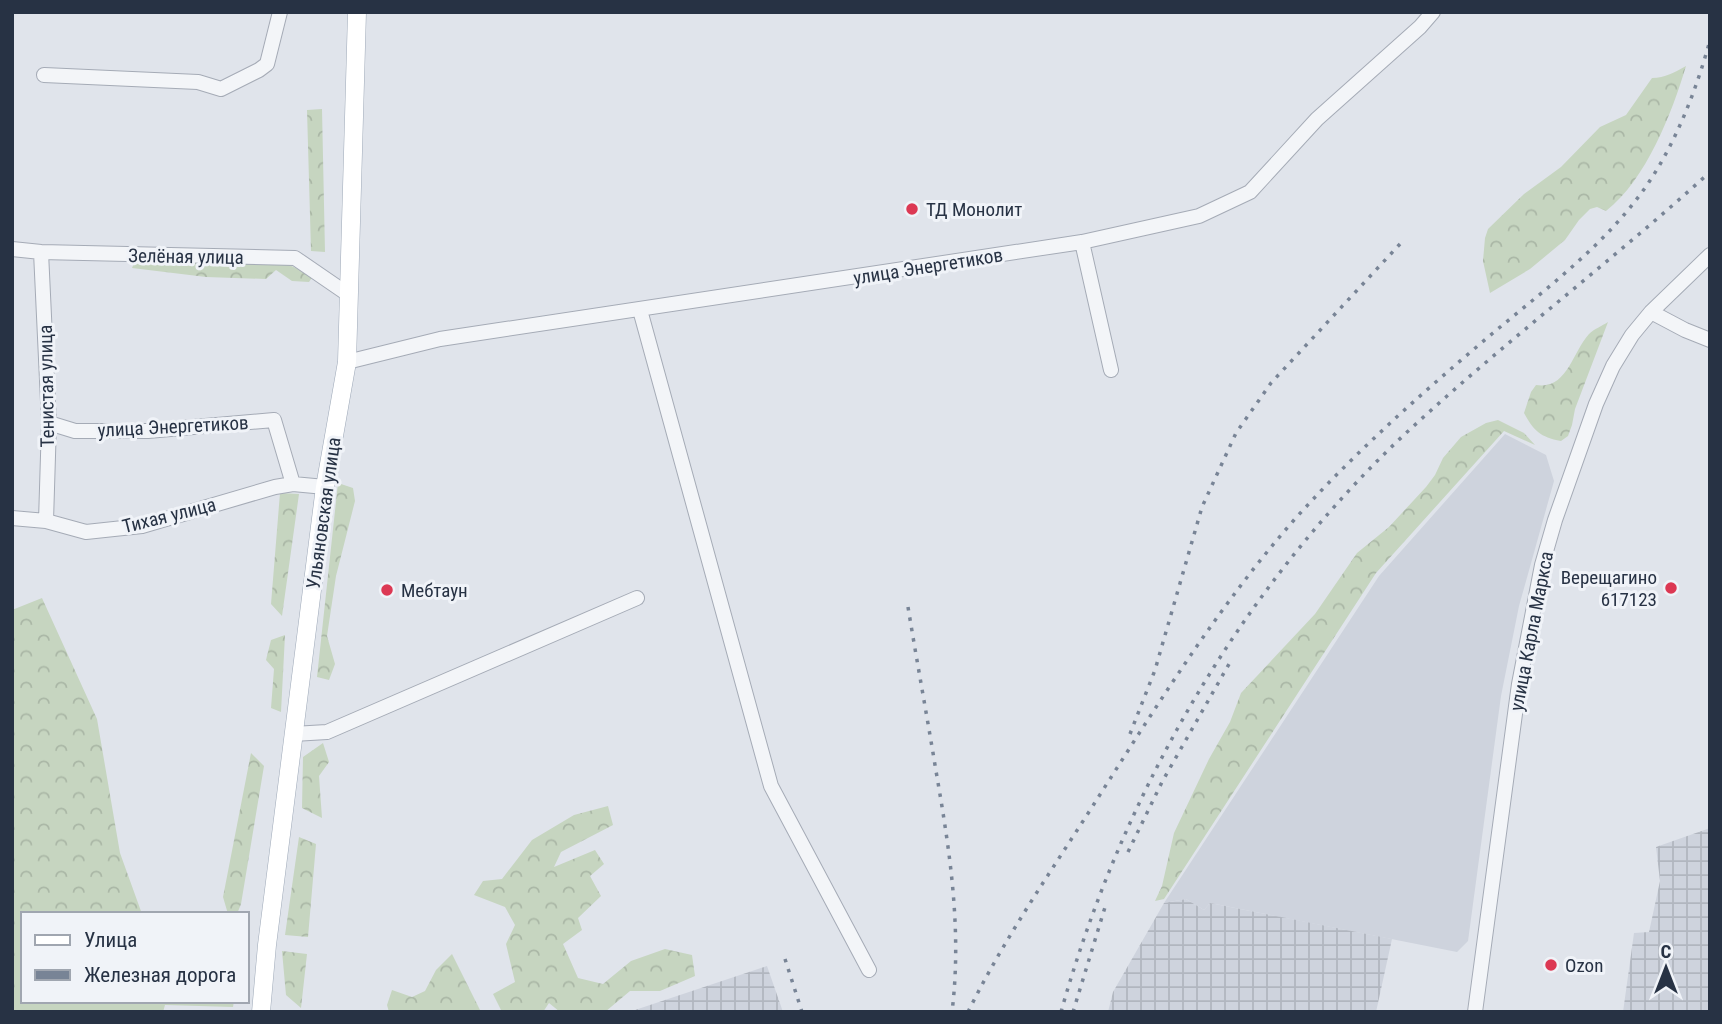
<svg xmlns="http://www.w3.org/2000/svg" width="1722" height="1024" font-family="'Roboto Condensed',sans-serif">
	<style>
		.built { fill: #ced3dd }
		.industrial { fill: url(#industrial-grid) }
		.forest { fill: url(#forest-crowns) }
		.lines { fill: none; stroke-linecap: round; stroke-linejoin: round }
		.minor-casing { stroke: #a5abb6; stroke-width: 16 }
		.major-casing { stroke: #9ea9b8; stroke-width: 19 }
		.minor { stroke: #f3f5f8; stroke-width: 14 }
		.major { stroke: #fff; stroke-width: 18 }
		.rail { stroke: #788496; stroke-width: 3.5; stroke-dasharray: 3.5 7; stroke-linecap: butt }
		.poi-dot { fill: #dc3853; stroke: #f0f3f8; stroke-width: 2.5 }
		.labels { text-anchor: middle; stroke-width: 6; stroke-linejoin: round; paint-order: stroke }
		.poi-label { font-size: 19px; fill: #273244; stroke: #f0f3f8; text-anchor: start }
		.street-label { font-size: 19px; fill: #273244; stroke: #f0f3f8 }
	</style>
	<defs>
		<pattern id="industrial-grid" width="8" height="8" patternUnits="userSpaceOnUse" patternTransform="scale(1.75)"><rect width="8" height="8" fill="#ced3dd"/><path d="M0 4h8M4 0v8" fill="none" stroke="#b1b6bf"/></pattern>
		<pattern id="forest-crowns" width="20" height="18" patternUnits="userSpaceOnUse" patternTransform="scale(1.75)"><rect width="20" height="18" fill="#c6d5c0"/><path d="M2 6a3 3 0 1 1 6 0M12 15a3 3 0 1 1 6 0" fill="none" stroke="#aab7a6"/></pattern>
	</defs>
	<rect width="100%" height="100%" fill="#e0e4eb"/>
	<path class="built" d="M 1505,434 L 1546,455 L 1554,481 L 1519,606 L 1501,696 L 1468,941 L 1457,952 L 1210,903 L 1204,910 L 1186,899 L 1164,903 L 1379,576 Z"/>
	<path class="industrial" d="M 1710,828 L 1710,1012 L 1623,1012 L 1634,933 L 1649,932 L 1660,881 L 1656,847 Z
		M 1186,899 L 1204,910 L 1210,903 L 1392,939 L 1376,1012 L 1108,1012 L 1113,992 L 1164,903 Z
		M 767,966 L 783,1012 L 629,1012 Z"/>
	<path class="forest" d="M 1686,66 C 1672,113 1646,180 1606,211 L 1597,207 L 1590,209 L 1579,220 L 1565,240 L 1530,269 L 1490,293 L 1483,261 L 1485,238 L 1488,229 L 1524,194 L 1561,167 L 1600,127 L 1626,115 L 1652,78 C 1665,78 1675,72 1686,66 Z
		M 322,109 L 325,252 L 311,251 L 307,110 Z
		M 136,259 L 285,263 L 313,276 L 309,282 L 292,281 L 276,270 L 266,279 L 206,277 L 132,268 Z
		M 1608,322 L 1575,409 L 1572,425 L 1568,436 L 1561,441 C 1540,437 1534,431 1524,413 L 1531,392 L 1536,385 C 1567,390 1572,353 1589,334 C 1594,329 1602,326 1608,322 Z
		M 1498,420 L 1524,433 L 1535,445 L 1504,431 L 1376,573 L 1164,899 L 1155,901 L 1162,886 L 1174,833 L 1209,759 L 1230,722 L 1241,693 L 1315,614 L 1357,553 L 1389,527 L 1426,487 L 1435,475 L 1443,458 L 1461,437 L 1486,423 Z
		M 338,483 L 353,488 L 355,501 L 336,576 L 327,636 L 335,664 L 329,680 L 317,677 Z
		M 280,493 L 299,494 L 282,616 L 271,604 Z
		M 42,598 L 97,719 L 120,853 L 142,914 L 23,914 L 23,1001 L 234,1001 L 233,1007 L 165,1005 L 163,1012 L 12,1012 L 12,610 Z
		M 285,635 L 281,712 L 271,708 L 274,669 L 266,660 L 271,640 Z
		M 323,743 L 329,762 L 319,776 L 322,818 L 302,808 L 303,757 Z
		M 251,753 L 264,766 L 241,904 L 237,914 L 228,914 L 223,897 Z
		M 608,806 L 613,825 L 561,852 L 554,867 L 595,850 L 604,864 L 590,876 L 601,896 L 578,918 L 582,930 L 563,944 L 578,978 L 603,984 L 631,961 L 665,949 L 692,955 L 695,976 L 660,991 L 630,991 L 605,1012 L 560,1012 L 549,1003 L 543,1012 L 502,1012 L 493,994 L 515,982 L 506,944 L 515,925 L 505,907 L 474,895 L 483,881 L 502,879 L 532,840 L 574,815 Z
		M 299,837 L 316,844 L 308,937 L 285,935 Z
		M 282,951 L 307,954 L 301,1008 L 286,995 Z
		M 452,954 L 481,1012 L 389,1012 L 387,1005 L 392,990 L 412,997 L 425,991 L 436,970 Z"/>
	<g class="lines">
		<g class="minor-casing">
			<path id="minor" d="M 44,75 L 198,82 L 221,89 L 259,70 L 267,64 L 280,12
				M 1082,242 L 1111,370
				M 12,249 L 41,252 L 295,258 L 349,295
				M 41,252 L 49,423 L 46,521
				M 640,310 L 771,786 L 869,970
				M 1651,312 L 1685,330 L 1710,340
				M 347,362 L 440,339 L 1082,242 L 1199,216 L 1250,192 L 1317,119 L 1420,27 L 1433,12
				M 49,423 L 75,431 L 148,431 L 274,420 L 293,484
				M 12,518 L 46,521 L 86,532 L 142,526 L 275,487 L 293,484 L 325,487
				M 293,734 L 327,732 L 637,598
				M 1475,1012 L 1519,684 L 1542,565 L 1555,520 L 1596,404 L 1613,366 L 1632,335 L 1651,312 L 1710,255"/>
		</g>
		<g class="major-casing">
			<path id="major" d="M 261,1012 L 267,945 L 325,487 L 347,362 L 357,12"/>
		</g>
		<use href="#minor" class="minor"/>
		<use href="#major" class="major"/>
		<path class="rail" d="M 908,607 C 917,662 927,716 936,771 C 950,852 962,930 952,1012
			M 1130,734 L 1155,670 L 1202,507 L 1236,433 L 1271,383 L 1400,244
			M 1128,852 L 1162,782 L 1229,664
			M 785,959 L 802,1012
			M 968,1012 C 1004,939 1050,873 1094,804 C 1156,707 1217,608 1294,520 C 1355,452 1423,392 1493,333 C 1548,287 1609,242 1649,182 C 1677,140 1697,88 1710,40
			M 1061,1012 C 1122,795 1240,589 1405,434 C 1503,343 1611,262 1710,172
			M 1073,1012 L 1106,904"/>
	</g>
	<g class="poi-dot">
		<circle cx="912" cy="209" r="7"/>
		<circle cx="1671" cy="588" r="7"/>
		<circle cx="387" cy="590" r="7"/>
		<circle cx="1551" cy="965" r="7"/>
	</g>
	<g class="labels">
		<g class="poi-label">
			<text x="926" y="216">ТД Монолит</text>
			<text x="1657" y="584" text-anchor="end">Верещагино<tspan x="1657" dy="22">617123</tspan></text>
			<text x="401" y="597">Мебтаун</text>
			<text x="1565" y="972">Ozon</text>
		</g>
		<g class="street-label">
			<text transform="translate(186 256) rotate(1)" y="7">Зелёная улица</text>
			<text transform="translate(928 266) rotate(-9)" y="7">улица Энергетиков</text>
			<text transform="translate(46 386) rotate(-91)" y="7">Тенистая улица</text>
			<text transform="translate(173 426) rotate(-3)" y="7">улица Энергетиков</text>
			<text transform="translate(323 513) rotate(-82)" y="7">Ульяновская улица</text>
			<text transform="translate(169 515) rotate(-14)" y="7">Тихая улица</text>
			<text transform="translate(1531 631) rotate(-79)" y="7">улица Карла Маркса</text>
		</g>
	</g>
	<rect width="1722" height="1024" fill="none" stroke="#273244" stroke-width="28"/>
	<rect x="21" y="912" width="228" height="91" fill="#f0f3f8" stroke="#a0a6b0" stroke-width="2"/>
	<rect x="35" y="935" width="35" height="10" fill="#ffffff" stroke="#a0a6b0" stroke-width="2"/>
	<text x="84" y="947" font-size="21" fill="#273244">Улица</text>
	<rect x="35" y="970" width="35" height="10" fill="#788496" stroke="#a0a6b0" stroke-width="2"/>
	<text x="84" y="982" font-size="21" fill="#273244">Железная дорога</text>
	<g transform="translate(1666 968)" stroke="#f0f3f8" stroke-width="5" paint-order="stroke">
	<path d="M0-5L12 26L0 18L-12 26Z" fill="#273244"/>
	<text y="-10" font-size="19" font-weight="bold" text-anchor="middle" fill="#273244">С</text>
	</g>
</svg>
